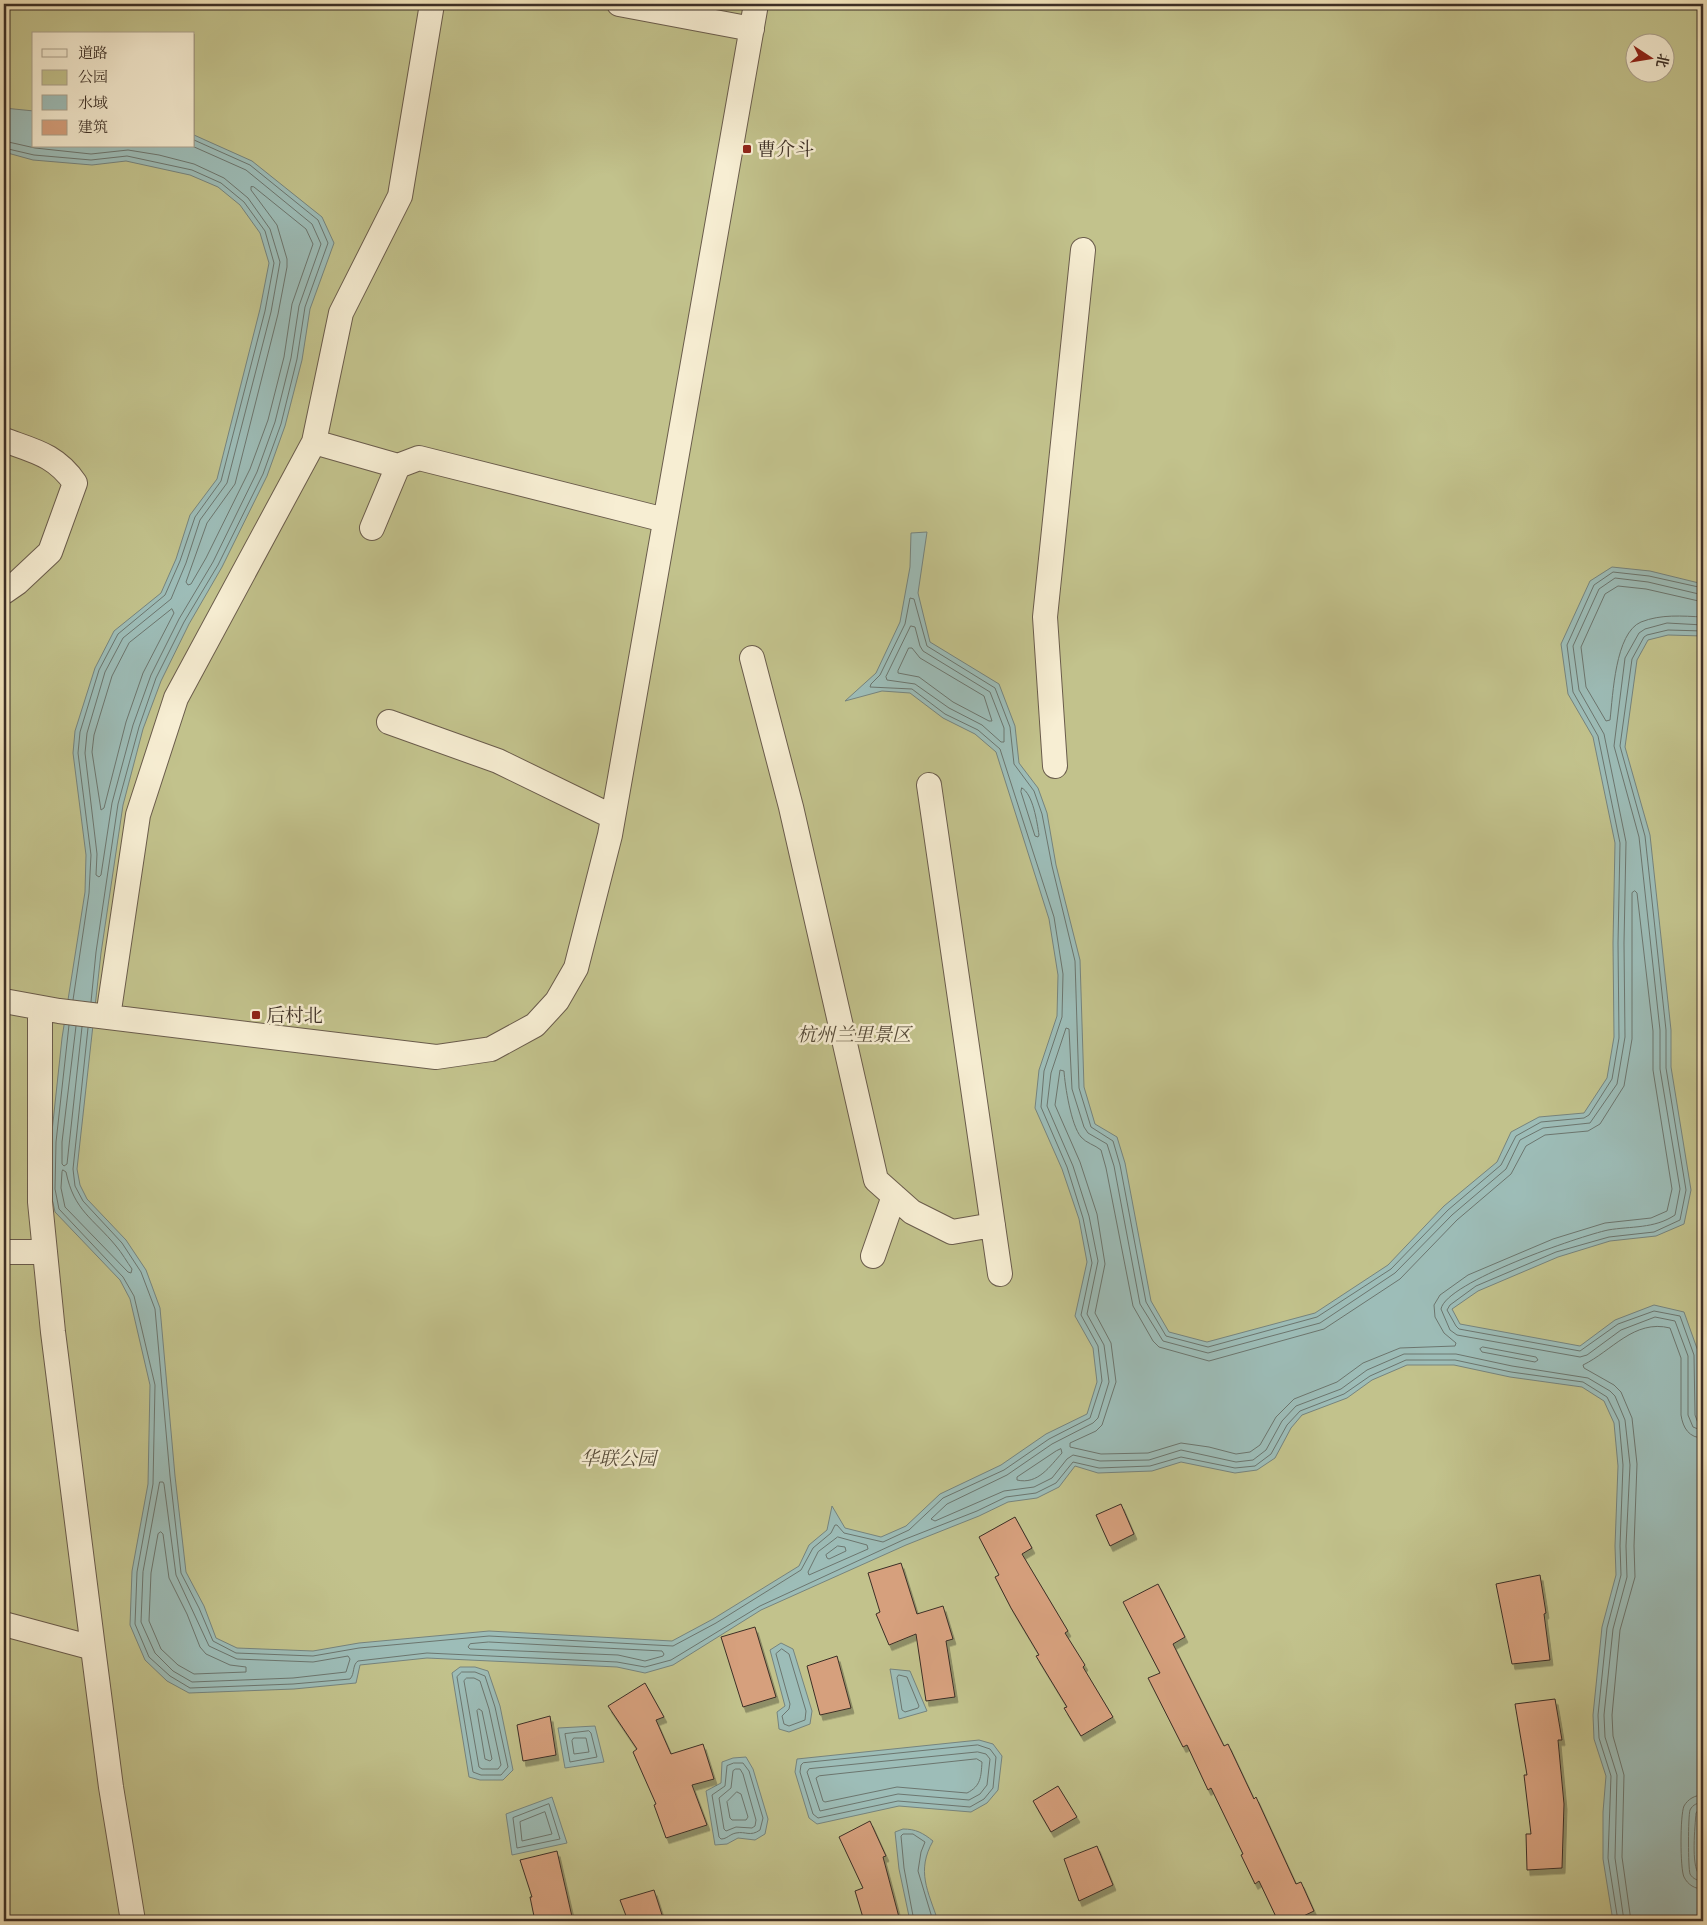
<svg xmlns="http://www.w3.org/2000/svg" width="1707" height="1925" font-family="'Libre Bodoni','Noto Serif SC',serif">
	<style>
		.green { fill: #c2c28c; stroke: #7f7859; fill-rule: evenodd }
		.water { fill: #9dbdb8; stroke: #76847e }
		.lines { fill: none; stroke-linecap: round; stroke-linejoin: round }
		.shore { stroke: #6c766f; stroke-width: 1 }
		.building { fill: #d6a07d; stroke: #3c2f26; filter: url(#shadow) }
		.minor-casing { stroke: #6a5c4c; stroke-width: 26 }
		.minor { stroke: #f7eed3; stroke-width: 24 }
		.poi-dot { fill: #8f2418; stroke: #f7eed3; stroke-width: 2 }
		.labels { text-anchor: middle; stroke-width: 5; stroke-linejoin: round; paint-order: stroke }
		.poi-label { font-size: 19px; fill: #3c2f26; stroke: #f7eed3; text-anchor: start }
		.park-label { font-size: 19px; font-style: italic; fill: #574c3a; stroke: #f7eed3 }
	</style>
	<defs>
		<filter id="shadow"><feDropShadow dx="3" dy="5.5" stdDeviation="0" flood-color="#0004"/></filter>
	</defs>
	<rect width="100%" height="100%" fill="#f3e5bc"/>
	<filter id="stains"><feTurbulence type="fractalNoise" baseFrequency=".004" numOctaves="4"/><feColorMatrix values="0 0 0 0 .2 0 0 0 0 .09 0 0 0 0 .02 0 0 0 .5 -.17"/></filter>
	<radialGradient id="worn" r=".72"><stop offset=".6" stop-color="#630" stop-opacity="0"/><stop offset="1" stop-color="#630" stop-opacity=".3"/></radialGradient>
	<path class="green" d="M 4,4 L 1703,4 L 1703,1921 L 4,1921 ZM 34,34 L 194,34 L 194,146 L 34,146 ZM 1634,42 L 1664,42 L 1664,72 L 1634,72 Z"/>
	<path class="water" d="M 4,108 L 34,111 L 34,146 L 194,146 L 194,135 L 252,161 L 322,217 L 334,243 L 310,309 L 302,360 L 285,426 L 267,476 L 222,567 L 189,624 L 161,681 L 143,729 L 123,805 L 101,953 L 77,1169 L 80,1185 L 87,1199 L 126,1240 L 146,1270 L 160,1308 L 175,1476 L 186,1572 L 204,1606 L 216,1638 L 237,1648 L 313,1651 L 359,1643 L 489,1631 L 672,1641 L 713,1619 L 799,1566 L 809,1545 L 827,1530 L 832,1506 L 845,1528 L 881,1537 L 906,1526 L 940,1494 L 1001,1465 L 1046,1434 L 1087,1414 L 1097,1382 L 1093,1348 L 1075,1316 L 1087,1262 L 1079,1219 L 1062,1169 L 1035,1108 L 1039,1070 L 1057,1016 L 1058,975 L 1049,919 L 996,752 L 975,734 L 943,718 L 910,693 L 882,691 L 845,701 L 876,673 L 900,622 L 910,567 L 911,533 L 927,532 L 918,593 L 930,642 L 999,684 L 1015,726 L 1019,763 L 1038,788 L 1047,813 L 1056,865 L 1080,960 L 1084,1087 L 1095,1124 L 1117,1137 L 1125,1163 L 1151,1301 L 1169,1332 L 1207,1342 L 1315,1313 L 1388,1265 L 1444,1206 L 1497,1162 L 1511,1132 L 1539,1117 L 1584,1113 L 1607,1078 L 1614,1037 L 1613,943 L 1615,843 L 1593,737 L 1568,694 L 1561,644 L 1590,581 L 1612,567 L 1650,571 L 1703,584 L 1703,636 L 1668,635 L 1648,640 L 1637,660 L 1625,747 L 1650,835 L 1671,1030 L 1671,1067 L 1691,1190 L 1684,1224 L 1656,1236 L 1610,1241 L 1558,1257 L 1478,1291 L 1452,1309 L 1460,1324 L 1580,1346 L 1615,1320 L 1654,1305 L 1684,1312 L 1699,1354 L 1700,1414 L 1703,1428 L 1703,1732 L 1700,1843 L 1702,1921 L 1613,1921 L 1603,1859 L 1603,1812 L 1606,1776 L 1594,1739 L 1593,1715 L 1602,1627 L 1616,1575 L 1615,1546 L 1618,1466 L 1614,1423 L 1604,1401 L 1582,1387 L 1510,1377 L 1454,1365 L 1407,1365 L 1372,1380 L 1347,1398 L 1302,1415 L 1291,1428 L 1275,1458 L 1257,1470 L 1235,1473 L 1181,1462 L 1152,1471 L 1098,1473 L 1075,1466 L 1059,1487 L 1037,1498 L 1008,1502 L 979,1516 L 906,1545 L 761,1610 L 673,1665 L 645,1673 L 617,1667 L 427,1658 L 360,1665 L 356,1683 L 294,1689 L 189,1693 L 167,1681 L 145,1660 L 130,1625 L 132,1571 L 148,1484 L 150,1385 L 130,1299 L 120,1280 L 55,1212 L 50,1189 L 51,1141 L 62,1038 L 85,892 L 86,855 L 73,753 L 75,731 L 95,668 L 114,631 L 161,593 L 176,559 L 190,515 L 217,479 L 260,309 L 269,263 L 260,233 L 240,205 L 218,187 L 190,175 L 126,161 L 92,165 L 33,160 L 4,152 Z
		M 781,1643 L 793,1649 L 812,1711 L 810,1724 L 789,1732 L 779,1729 L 777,1712 L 785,1706 L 770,1650 Z
		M 460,1667 L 475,1667 L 488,1671 L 500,1706 L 513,1770 L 503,1780 L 480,1780 L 469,1777 L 452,1673 Z
		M 890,1669 L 910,1671 L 927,1711 L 899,1719 Z
		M 595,1726 L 604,1762 L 565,1768 L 558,1728 Z
		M 979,1740 L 993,1744 L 1002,1756 L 998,1790 L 987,1803 L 971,1812 L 899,1806 L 817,1824 L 809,1818 L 795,1772 L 797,1759 Z
		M 746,1757 L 753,1769 L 768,1819 L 765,1834 L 755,1840 L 738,1838 L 727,1844 L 715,1845 L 706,1791 L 721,1783 L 722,1762 L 733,1758 Z
		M 552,1797 L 567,1843 L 512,1855 L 506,1814 Z
		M 903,1829 C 916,1829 923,1833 933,1841 C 916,1871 928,1891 938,1921 L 910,1921 L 899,1869 L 895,1832 Z"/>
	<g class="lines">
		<path class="shore" d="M 4,141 L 35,148 L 91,154 L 128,150 L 159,155 L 194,164 L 224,178 L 248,198 L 270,229 L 280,262 L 271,312 L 227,483 L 200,520 L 186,563 L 171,599 L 123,638 L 105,672 L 87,733 L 85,753 L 97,854 L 96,875 L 99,877 L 101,875 L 112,803 L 133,725 L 151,675 L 179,619 L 213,562 L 257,472 L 275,422 L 291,358 L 299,306 L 321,244 L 312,224 L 246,170 L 192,146
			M 4,148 L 34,155 L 91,160 L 127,156 L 192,170 L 221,183 L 244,202 L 265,231 L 274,263 L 265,311 L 221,481 L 195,517 L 180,561 L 165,595 L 118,634 L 99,670 L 80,732 L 78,753 L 91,855 L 89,893 L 73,1000
			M 254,187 L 306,229 L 313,244 L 292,304 L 284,357 L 268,420 L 250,469 L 206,558 L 191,584 L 188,585 L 186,582 L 207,523 L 235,484 L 278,314 L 287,267 L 287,259 L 277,225 L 251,190 L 251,187 Z
			M 1703,602 L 1646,589 L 1618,586 L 1605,594 L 1581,647 L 1586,687 L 1606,721 L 1610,720 C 1613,695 1615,633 1641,622 C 1661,614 1682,616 1703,617
			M 172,609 L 174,613 L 143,673 L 126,722 L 104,808 L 101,810 L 92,752 L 94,735 L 112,676 L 129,643 Z
			M 1703,625 L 1667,623 L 1645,629 L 1639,633 L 1625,658 L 1614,746 L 1639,837 L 1660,1030 L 1660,1069 L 1680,1189 L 1675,1215 C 1654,1229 1631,1226 1608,1230 C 1580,1236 1446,1282 1441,1309 L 1450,1330 L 1457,1335 L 1580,1357 L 1587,1355 L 1621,1330 L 1655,1317 L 1675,1321 L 1688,1356 L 1688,1415 L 1693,1427 L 1703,1431
			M 911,626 L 915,627 L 920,646 L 923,651 L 990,692 L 1004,728 L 1004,742 L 1001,742 L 982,725 L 949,708 L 915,684 L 887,680 L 886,677 Z
			M 1703,631 L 1668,630 L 1647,635 L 1644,637 L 1632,659 L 1620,746 L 1645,836 L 1666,1030 L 1666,1068 L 1686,1190 L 1680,1220 L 1654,1232 L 1609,1237 L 1556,1252 L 1476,1286 L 1450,1305 L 1447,1310 L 1456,1326 L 1459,1329 L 1580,1351 L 1618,1324 L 1654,1311 L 1680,1316 L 1694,1355 L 1695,1415 L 1698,1423 L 1703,1424
			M 909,648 L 912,648 L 920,658 L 984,696 L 992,721 L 989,721 L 953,702 L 919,677 L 898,673 L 898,671 Z
			M 1022,788 C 1033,794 1037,822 1039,835 L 1038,837 L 1035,836 L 1021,792 Z
			M 1635,891 L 1637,893 L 1653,1031 L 1653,1070 L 1672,1189 L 1667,1211 L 1651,1218 L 1605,1223 L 1553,1239 L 1468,1275 L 1440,1295 L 1434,1305 L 1435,1317 L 1444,1333 L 1456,1343 L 1455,1346 L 1400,1348 L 1363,1363 L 1337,1382 L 1294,1399 L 1276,1417 L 1260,1445 L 1250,1452 L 1236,1454 L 1209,1447 L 1181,1443 L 1148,1453 L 1101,1454 L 1070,1447 L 1070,1443 L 1096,1431 L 1102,1425 L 1116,1382 L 1111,1343 L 1095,1313 L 1105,1264 L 1097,1214 L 1080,1162 L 1055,1105 L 1060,1070 L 1064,1071 C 1065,1086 1071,1125 1081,1137 C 1086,1143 1095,1145 1101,1150 L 1106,1168 L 1133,1306 L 1153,1341 L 1159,1347 L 1209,1361 L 1324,1329 L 1400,1279 L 1457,1220 L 1511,1174 L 1526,1146 L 1545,1135 L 1588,1131 L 1600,1124 L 1624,1086 L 1632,1039 L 1632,893 Z
			M 91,1002 L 96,952 L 118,804 L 139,727 L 156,678 L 184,622 L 218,565 L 263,474 L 281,424 L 297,359 L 305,307 L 328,243 L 318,220 L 250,165 L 194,140
			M 69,1025 L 56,1142 L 55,1189 L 59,1209 L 123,1277 L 134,1296 L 155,1385 L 153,1484 L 137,1572 L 135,1624 L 149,1657 L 170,1676 L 190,1688 L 293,1684 L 350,1679 C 355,1674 352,1665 358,1661 L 427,1653 L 617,1662 L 645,1667 L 671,1660 L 760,1606 L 903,1540 L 977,1511 L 1006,1497 L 1036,1493 L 1056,1483 L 1073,1462 L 1099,1468 L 1150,1466 L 1181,1457 L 1235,1468 L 1255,1466 L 1271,1454 L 1287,1425 L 1300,1411 L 1344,1394 L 1370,1376 L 1406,1360 L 1455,1360 L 1511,1372 L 1583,1382 L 1607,1397 L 1619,1421 L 1623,1465 L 1620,1546 L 1621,1575 L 1607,1628 L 1598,1715 L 1599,1738 L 1611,1776 L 1608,1858 L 1618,1921
			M 76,1026 L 62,1142 L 62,1164 L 64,1166 L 67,1164 L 82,1027
			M 88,1028 L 73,1169 L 75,1186 L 83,1201 L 122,1243 L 141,1272 L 155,1309 L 170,1476 L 181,1573 L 199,1608 L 213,1641 L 236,1653 L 313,1656 L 359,1648 L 489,1636 L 673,1646 L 716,1623 L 801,1570 L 813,1548 L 831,1533 L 835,1525 L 837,1525 L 844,1533 L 883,1542 L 909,1530 L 943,1498 L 1004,1470 L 1049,1439 L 1090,1418 L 1102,1381 L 1098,1346 L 1081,1315 L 1092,1263 L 1083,1218 L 1067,1167 L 1041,1107 L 1044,1071 L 1062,1017 L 1063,974 L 1054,917 L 1000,749 L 978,730 L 945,714 L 912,689 L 870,687 L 871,684 L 880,675 L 905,624 L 910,598 L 914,599 L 927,646 L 995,688 L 1010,727 L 1014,764 L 1034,791 L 1042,814 L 1052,866 L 1075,961 L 1079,1088 L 1091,1127 L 1113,1141 L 1120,1165 L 1146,1302 L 1166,1336 L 1208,1347 L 1317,1317 L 1391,1269 L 1448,1210 L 1501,1165 L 1516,1136 L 1541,1122 L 1584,1118 L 1589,1115 L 1612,1079 L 1619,1038 L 1618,943 L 1620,843 L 1598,736 L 1573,692 L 1567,645 L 1594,585 L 1613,572 L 1649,576 L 1703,588
			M 63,1170 L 66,1172 C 74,1211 93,1218 116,1246 C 122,1253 127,1262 132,1269 L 131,1273 L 128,1272 L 65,1207 L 61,1188 L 62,1172 Z
			M 1483,1347 L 1536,1357 L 1538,1360 L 1535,1362 L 1482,1352 L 1480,1349 Z
			M 1061,1449 L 1062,1453 C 1050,1466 1038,1485 1017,1480 L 1017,1477 L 1056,1451 Z
			M 160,1482 L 163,1482 L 164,1484 L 176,1575 L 209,1646 L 237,1659 L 313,1662 L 348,1656 L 350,1659 L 346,1672 L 293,1678 L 192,1682 L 173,1671 L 155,1653 L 141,1622 L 143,1572 Z
			M 161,1532 L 163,1534 L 169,1578 L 187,1614 L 200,1647 L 206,1654 L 230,1665 L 246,1667 L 246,1672 L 194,1674 L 178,1665 L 161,1649 L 149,1621 L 151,1573 L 158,1534 Z
			M 838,1537 L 867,1545 L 868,1549 L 809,1575 L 808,1572 L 818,1552 Z
			M 838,1546 L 845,1547 L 846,1551 L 829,1559 L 827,1558 L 826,1555 Z
			M 489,1642 L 662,1651 L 664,1654 L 663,1656 L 645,1661 L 618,1655 L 470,1649 L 468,1647 L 470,1644 Z
			M 782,1649 L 789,1654 L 806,1711 L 805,1720 L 789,1726 L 784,1724 L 782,1716 L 789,1709 L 790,1704 L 776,1654 Z
			M 462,1672 L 475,1672 L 485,1676 L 495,1707 L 508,1767 L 501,1775 L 481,1775 L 473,1772 L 457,1677 Z
			M 899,1675 L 907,1677 L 919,1706 L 918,1708 L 905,1712 L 902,1710 L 897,1678 Z
			M 467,1678 L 474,1678 L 480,1681 L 489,1709 L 501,1765 L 498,1769 L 482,1769 L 479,1767 L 464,1681 Z
			M 479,1709 L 482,1711 L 492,1759 L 490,1761 L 485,1759 L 477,1711 Z
			M 589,1731 L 591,1733 L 597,1757 L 570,1762 L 565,1734 Z
			M 574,1738 L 586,1738 L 589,1752 L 574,1754 L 572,1741 Z
			M 978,1745 L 990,1749 L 996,1757 L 993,1788 L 984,1799 L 970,1807 L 898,1801 L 818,1818 L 813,1814 L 800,1772 L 801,1765 L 803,1763 Z
			M 978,1752 L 986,1754 L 990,1759 L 987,1785 L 980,1794 L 969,1800 L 898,1794 L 820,1811 L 807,1772 L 809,1769 Z
			M 977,1759 L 982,1762 C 981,1777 981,1786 967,1793 L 897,1787 L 825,1802 L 823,1801 L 816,1778 L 819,1776 Z
			M 734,1763 L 743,1763 L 749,1771 L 763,1818 L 760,1830 C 750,1837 746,1831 736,1833 C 730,1834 727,1839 721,1839 L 719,1837 L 712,1795 L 725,1786 L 727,1766 Z
			M 736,1769 L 740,1769 L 743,1774 L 756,1820 L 755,1826 L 752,1828 L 736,1827 L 726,1831 L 724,1829 L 719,1798 L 731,1788 L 733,1771 Z
			M 737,1792 L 741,1794 L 748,1817 L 746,1820 L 732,1820 L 730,1818 L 727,1802 Z
			M 1703,1795 C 1695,1795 1688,1799 1684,1806 C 1680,1815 1680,1869 1684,1877 C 1688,1885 1695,1889 1703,1889
			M 1703,1802 C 1698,1803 1693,1804 1690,1810 C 1688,1817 1688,1867 1690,1874 C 1693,1879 1698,1881 1703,1881
			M 549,1804 L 560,1839 L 517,1848 L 513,1818 Z
			M 1703,1809 L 1699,1809 L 1696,1813 C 1695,1826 1691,1866 1699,1874 L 1703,1875
			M 545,1812 L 552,1834 L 522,1841 L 520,1822 Z
			M 914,1921 L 904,1868 L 901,1836 L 903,1834 L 913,1834 L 925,1842 L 921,1852 L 918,1871 L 933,1921
			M 1624,1921 L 1615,1858 L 1617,1775 L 1605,1737 L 1604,1715 L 1613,1629 L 1627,1577 L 1626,1546 L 1630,1465 L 1625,1420 L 1615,1396 L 1610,1391 L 1588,1378 L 1512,1366 L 1456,1354 L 1404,1354 L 1367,1370 L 1341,1389 L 1296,1406 L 1282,1421 L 1266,1450 L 1253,1460 L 1236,1462 L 1181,1450 L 1149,1460 L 1100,1461 L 1073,1455 L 1067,1459 L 1052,1478 L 1034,1487 L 1004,1491 L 935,1521 L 931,1519 L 947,1504 L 1007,1475 L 1052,1444 L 1093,1423 L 1098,1418 L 1109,1382 L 1104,1345 L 1087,1314 L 1098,1261 L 1089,1216 L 1073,1166 L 1047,1106 L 1051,1073 L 1066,1028 L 1069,1029 L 1072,1089 L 1084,1127 L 1088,1133 L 1107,1144 L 1114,1166 L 1140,1304 L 1163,1341 L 1208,1353 L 1320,1323 L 1395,1273 L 1452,1215 L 1506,1169 L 1520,1140 L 1543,1128 L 1590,1123 L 1617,1084 L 1625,1037 L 1624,943 L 1626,842 L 1604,734 L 1579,690 L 1573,646 L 1599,589 L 1615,578 L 1648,582 L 1703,595
			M 1631,1921 L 1622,1857 L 1624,1775 L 1613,1736 L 1612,1715 L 1620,1630 L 1635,1577 L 1634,1546 L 1637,1464 L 1632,1418 L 1621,1392 L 1614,1385 L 1584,1368 L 1583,1365 C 1612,1351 1634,1319 1670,1328 L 1681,1358 L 1681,1415 C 1683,1428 1689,1438 1703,1438"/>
	</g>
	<path class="building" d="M 1121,1504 L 1134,1534 L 1110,1546 L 1096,1515 Z
		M 1015,1517 L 1032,1548 L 1022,1554 L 1068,1631 L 1065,1633 L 1085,1665 L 1083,1667 L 1113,1717 L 1081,1736 L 1064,1708 L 1067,1707 L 1036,1656 L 1039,1655 L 1011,1608 L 995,1577 L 999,1575 L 979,1537 Z
		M 901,1563 L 917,1614 L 943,1606 L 953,1639 L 946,1641 L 955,1697 L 926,1701 L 916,1634 L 889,1645 L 876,1614 L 880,1612 L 868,1573 Z
		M 1540,1575 L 1546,1613 L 1544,1614 L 1550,1660 L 1512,1664 L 1496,1584 Z
		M 1158,1584 L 1185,1637 L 1173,1644 L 1224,1746 L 1228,1744 L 1254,1799 L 1256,1797 L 1296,1884 L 1301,1882 L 1314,1911 L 1293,1921 L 1278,1921 L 1259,1881 L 1255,1884 L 1241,1855 L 1243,1854 L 1211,1788 L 1208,1790 L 1187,1745 L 1183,1747 L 1148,1678 L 1160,1673 L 1123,1602 Z
		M 755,1627 L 776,1697 L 743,1707 L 721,1637 Z
		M 837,1656 L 851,1708 L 820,1715 L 807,1666 Z
		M 645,1683 L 664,1717 L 656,1720 L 671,1754 L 703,1744 L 714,1779 L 692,1785 L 707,1825 L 666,1838 L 654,1805 L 656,1804 L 633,1752 L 637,1749 L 608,1706 Z
		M 1555,1699 L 1562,1740 L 1558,1740 L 1564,1804 L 1562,1868 L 1527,1870 L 1526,1834 L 1531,1834 L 1524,1775 L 1527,1775 L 1515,1704 Z
		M 550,1716 L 556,1755 L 523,1761 L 517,1725 Z
		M 1058,1786 L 1077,1817 L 1051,1832 L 1033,1801 Z
		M 870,1821 L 886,1856 L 883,1857 L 900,1921 L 864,1921 L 855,1891 L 863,1888 L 839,1837 Z
		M 1097,1846 L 1113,1885 L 1079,1901 L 1064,1859 Z
		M 557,1851 L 573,1921 L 535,1921 L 530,1897 L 532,1897 L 520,1860 Z
		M 654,1890 L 664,1921 L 628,1921 L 620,1900 Z"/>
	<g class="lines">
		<g class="minor-casing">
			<path id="minor" d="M 619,4 L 752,29
				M 4,440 C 34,451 56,455 75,483 L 50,552 L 17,583 L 4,592
				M 314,442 L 398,466 L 419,458 L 665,520
				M 372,528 L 398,466
				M 752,658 L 791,807 L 876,1180 L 912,1212 L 952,1232 L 993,1225
				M 389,722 L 498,761 L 613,817
				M 1055,766 L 1045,617 L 1083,250
				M 929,785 L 1000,1274
				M 4,1001 L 59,1011 L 436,1057 L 491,1049 L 535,1025 L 557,1001 L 576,968 L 610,835 L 756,4
				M 40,1008 L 40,1202 L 53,1332 L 93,1648 L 111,1787 L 133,1921
				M 108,1017 L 138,815 L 176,698 L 314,442 L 341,313 L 400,196 L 432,4
				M 4,1252 L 45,1252
				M 873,1256 L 894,1196
				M 4,1624 L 93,1648"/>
		</g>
		<use href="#minor" class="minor"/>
	</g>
	<g class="poi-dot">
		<rect x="742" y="144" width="10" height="10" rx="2.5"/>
		<rect x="251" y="1010" width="10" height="10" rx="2.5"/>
	</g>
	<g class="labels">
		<g class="poi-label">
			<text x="757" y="156">曹介斗</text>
			<text x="266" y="1022">后村北</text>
		</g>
		<g class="park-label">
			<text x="854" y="1041">杭州兰里景区</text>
			<text x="618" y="1465">华联公园</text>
		</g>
	</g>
	<rect width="1707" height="1925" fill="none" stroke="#f3e5bc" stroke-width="20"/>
	<rect x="5" y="5" width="1697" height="1915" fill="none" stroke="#3c2f26" stroke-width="2.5"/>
	<rect x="10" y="10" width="1687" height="1905" fill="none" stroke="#3c2f26"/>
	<rect x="32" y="32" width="162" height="115" fill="#f7eed3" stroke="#aca28e"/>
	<rect x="42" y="49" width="25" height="8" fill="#f7eed3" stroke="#aca28e"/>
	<text x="78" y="58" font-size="15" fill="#3c2f26">道路</text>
	<rect x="42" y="70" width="25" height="15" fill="#c2c28c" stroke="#aca28e"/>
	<text x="78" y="82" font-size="15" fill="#3c2f26">公园</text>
	<rect x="42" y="95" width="25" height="15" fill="#9dbdb8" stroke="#aca28e"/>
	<text x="78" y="108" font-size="15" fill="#3c2f26">水域</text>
	<rect x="42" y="120" width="25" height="15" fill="#d6a07d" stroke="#aca28e"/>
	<text x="78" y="132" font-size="15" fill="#3c2f26">建筑</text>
	<g transform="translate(1650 58) rotate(102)"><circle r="24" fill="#f7eed3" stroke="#aca28e"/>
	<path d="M0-4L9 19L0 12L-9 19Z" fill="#8f2418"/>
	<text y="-8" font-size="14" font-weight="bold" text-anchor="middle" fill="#3c2f26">北</text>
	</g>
	<rect width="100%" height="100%" filter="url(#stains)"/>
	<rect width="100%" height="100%" fill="url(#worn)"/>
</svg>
